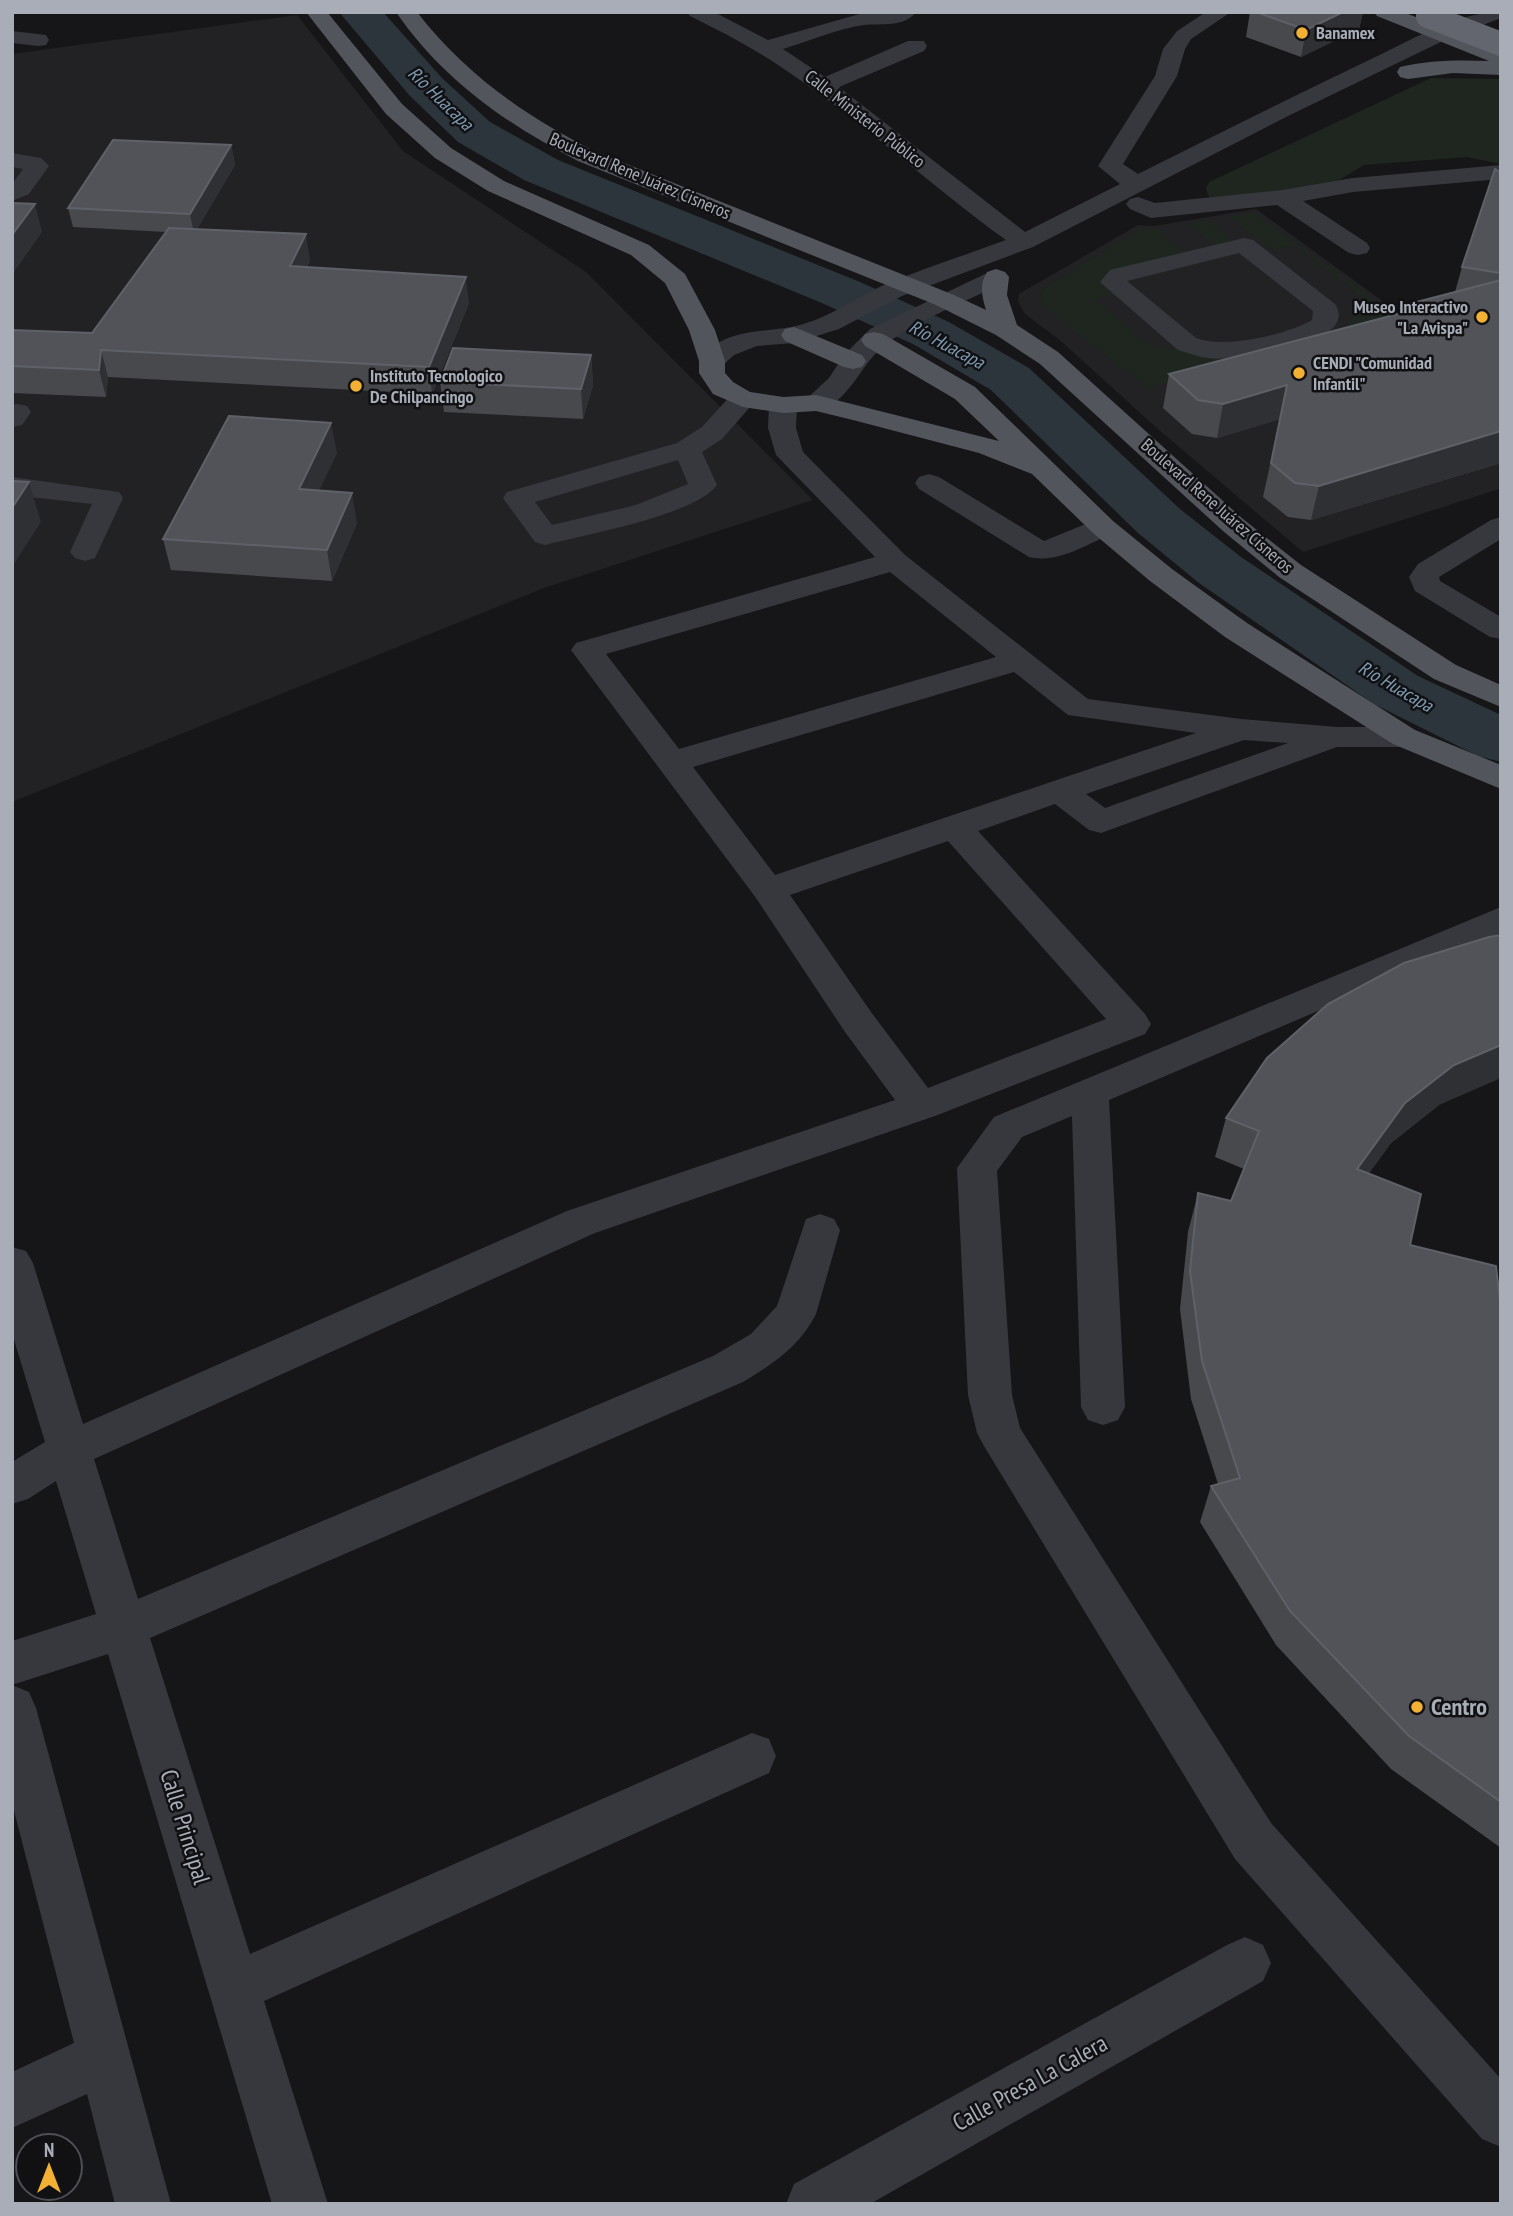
<svg xmlns="http://www.w3.org/2000/svg" width="1513" height="2216" font-family="'PT Sans Narrow',sans-serif">
	<style>
		.built { fill: #222225 }
		.green { fill: #1e261f }
		.lines { fill: none; stroke-linecap: round; stroke-linejoin: round }
		.river { fill: #2c353c; fill-rule: evenodd }
		.minor { fill: #37383d; fill-rule: evenodd }
		.major { fill: #53555c; fill-rule: evenodd }
		.highway-bridge { stroke: #63666e; stroke-width: 24 }
		.wall { fill: #47494d }
		.shaded-wall { fill: #2f3033 }
		.building { fill: #525359; stroke: #5f6168; stroke-width: 2 }
		.poi-dot { fill: #f2b134; stroke: #111113; stroke-width: 2.5 }
		.labels { text-anchor: middle; stroke-width: 5; stroke-linejoin: round; paint-order: stroke }
		.far-poi-label { font-size: 18px; font-weight: bold; fill: #a8adb8; stroke: #111113; text-anchor: start }
		.far-street-label { font-size: 18px; fill: #a8adb8; stroke: #111113 }
		.far-water-label { font-size: 19px; font-style: italic; fill: #7f9bb3; stroke: #111113 }
		.near-poi-label { font-size: 24px; font-weight: bold; fill: #a8adb8; stroke: #111113; text-anchor: start }
		.near-street-label { font-size: 24px; fill: #a8adb8; stroke: #111113 }
	</style>
	<rect width="100%" height="100%" fill="#161618"/>
	<path class="built" d="M 297,15 L 403,151 L 586,272 L 813,500 L 544,588 L 12,802 L 12,54 Z
		M 1256,209 L 1403,316 L 1501,362 L 1499,489 L 1303,552 L 1159,430 L 1062,342 L 1024,313 L 1018,301 L 1019,294 L 1138,225 L 1154,226 Z"/>
	<path class="green" d="M 1431,78 L 1501,79 L 1501,164 L 1467,157 L 1364,165 L 1334,183 L 1210,200 L 1206,188 L 1209,182 Z
		M 1255,213 L 1400,318 L 1343,337 L 1362,297 L 1296,246 L 1270,249 L 1229,217 Z
		M 1207,220 L 1234,242 L 1217,246 L 1187,224 Z
		M 1143,228 L 1160,230 L 1185,253 L 1105,284 L 1109,296 L 1096,300 L 1150,346 L 1193,352 L 1237,365 L 1148,388 L 1042,306 L 1041,294 L 1045,287 Z"/>
	<g class="lines">
		<path class="river" d="M 339,12 L 383,12 L 442,78 L 490,122 L 558,160 L 860,282 L 949,322 L 1029,368 L 1180,509 L 1241,557 L 1418,676 L 1501,715 L 1501,762 L 1478,756 L 1374,704 L 1199,583 L 1138,533 L 991,390 L 913,344 L 824,304 L 524,180 L 458,142 L 410,96 Z"/>
		<path class="minor" d="M 687,12 L 714,12 L 768,40 L 863,13 L 916,12 C 904,28 881,23 864,25 C 837,29 809,41 783,49 L 825,77 L 908,41 L 924,41 L 927,46 L 924,51 L 839,87 L 1025,232 L 1120,184 L 1098,166 L 1155,76 L 1163,49 L 1177,31 L 1206,12 L 1231,12 L 1191,39 L 1185,49 L 1177,76 L 1123,164 L 1138,174 C 1214,136 1290,98 1367,61 C 1409,42 1454,12 1501,12 L 1501,18 L 1449,38 L 1288,116 L 1033,247 L 902,296 L 839,329 L 794,343 L 757,346 L 734,355 L 721,367 L 712,369 L 703,367 L 699,361 C 721,329 758,333 791,327 C 825,321 853,299 884,285 C 924,268 966,255 1006,240 C 928,184 858,117 778,65 C 750,46 720,31 690,16 Z
			M 12,31 L 46,35 L 49,40 L 46,45 L 38,46 L 12,43 Z
			M 12,153 L 41,158 L 49,166 L 29,194 L 12,201 L 12,184 L 23,169 L 12,167 Z
			M 1501,165 L 1501,179 L 1353,192 L 1303,201 L 1367,243 L 1370,248 L 1367,253 L 1358,255 L 1349,253 L 1277,205 L 1151,218 L 1130,209 L 1126,204 L 1130,199 L 1138,197 L 1155,203 L 1282,190 L 1353,178 Z
			M 1244,238 L 1253,240 L 1335,304 C 1343,316 1337,327 1326,333 L 1251,355 L 1217,359 L 1201,357 L 1178,350 L 1100,282 L 1110,270 ZM 1239,253 L 1313,311 L 1312,320 C 1286,335 1225,349 1196,338 L 1127,281 Z
			M 985,274 L 994,277 L 998,282 L 994,287 C 959,305 903,326 877,352 C 857,372 840,417 806,409 L 802,403 L 829,378 L 844,355 L 870,329 Z
			M 743,391 L 753,393 L 757,399 L 722,439 L 702,452 L 717,485 C 696,515 583,535 545,545 L 535,542 L 503,498 L 507,492 L 677,443 L 702,427 L 733,393 ZM 678,460 L 688,484 L 636,505 L 552,525 L 535,502 Z
			M 783,397 L 793,399 L 797,405 L 796,428 L 803,452 L 905,555 L 1088,699 L 1241,719 L 1338,727 L 1404,727 L 1415,730 L 1420,737 L 1415,744 L 1404,747 L 1337,747 L 1101,833 L 1089,830 L 1055,804 L 978,831 L 1145,1014 L 1151,1024 L 1145,1034 L 935,1116 L 595,1233 L 94,1459 L 138,1599 L 713,1356 L 751,1334 L 777,1306 L 806,1219 L 820,1214 L 834,1219 L 840,1230 L 816,1314 C 800,1346 773,1364 743,1382 L 150,1638 L 250,1954 L 752,1733 L 769,1739 L 776,1756 L 769,1773 L 264,2001 L 328,2204 L 272,2204 L 108,1654 L 12,1685 L 12,1641 L 96,1614 L 56,1481 L 28,1499 L 12,1504 L 12,1462 L 45,1442 L 12,1333 L 12,1247 L 26,1251 L 33,1263 L 83,1424 L 567,1211 L 895,1100 L 845,1032 L 756,898 L 571,650 L 576,643 L 875,557 L 776,455 L 768,428 L 769,405 L 773,399 ZM 890,572 L 996,657 L 679,749 L 606,654 ZM 1014,672 L 1068,715 L 1196,733 L 775,875 L 693,767 ZM 1244,740 L 1288,743 L 1105,808 L 1086,794 ZM 948,841 L 1106,1019 L 928,1088 L 871,1012 L 790,895 Z
			M 17,404 L 27,406 L 31,412 L 22,425 L 12,427 L 12,405 Z
			M 929,474 L 939,477 L 1044,541 L 1093,521 L 1103,518 L 1113,521 L 1118,527 L 1113,533 C 1088,544 1057,564 1029,557 L 919,489 L 915,483 L 919,477 Z
			M 12,477 L 119,492 L 123,498 L 95,558 L 85,561 L 75,558 L 70,552 L 92,504 L 12,495 Z
			M 1501,517 L 1501,539 L 1439,577 L 1440,581 L 1501,617 L 1501,639 L 1490,637 L 1415,591 L 1409,577 L 1418,564 L 1491,520 Z
			M 1501,907 L 1501,933 L 1109,1100 L 1125,1407 L 1118,1420 L 1103,1425 L 1088,1420 L 1081,1407 L 1072,1116 L 1022,1137 L 997,1171 L 1012,1395 L 1020,1428 L 1271,1823 L 1501,2079 L 1501,2147 L 1482,2139 L 1235,1859 L 984,1446 L 977,1433 L 968,1395 L 957,1168 L 994,1117 Z
			M 12,1685 L 29,1692 L 36,1708 L 171,2204 L 115,2204 L 87,2094 L 12,2128 L 12,2072 L 74,2043 L 12,1803 Z
			M 1245,1937 L 1263,1945 L 1271,1963 L 1263,1981 L 870,2204 L 786,2204 L 794,2184 L 1227,1945 Z"/>
		<path class="major" d="M 306,12 L 327,12 L 402,104 L 451,148 L 504,181 L 649,245 L 685,274 L 715,330 L 725,361 L 725,373 L 733,382 L 750,392 L 783,397 L 816,395 L 999,441 L 955,399 L 865,346 L 861,340 L 865,334 L 874,332 L 883,334 L 975,387 L 1113,521 L 1172,569 L 1247,623 L 1415,730 L 1501,765 L 1501,789 L 1393,744 L 1225,637 L 1150,581 L 1093,533 L 1032,474 L 979,453 L 853,420 L 816,411 L 783,413 L 743,407 L 713,394 L 699,373 L 699,361 L 689,330 L 665,283 L 631,255 L 488,191 L 435,158 L 386,114 Z
			M 396,12 L 417,12 C 465,74 525,116 594,151 L 954,295 L 986,310 C 982,297 979,284 987,272 L 996,269 L 1005,272 L 1009,277 L 1007,295 L 1017,325 L 1058,352 L 1243,519 L 1301,565 L 1456,665 L 1501,685 L 1501,707 L 1434,679 L 1279,577 L 1223,531 L 1040,364 L 996,335 L 936,305 L 578,161 C 506,124 442,79 396,12 Z
			M 1374,12 L 1403,12 L 1501,50 L 1501,75 L 1453,73 L 1408,79 L 1400,77 L 1397,72 L 1400,67 C 1430,60 1459,60 1489,61 L 1377,16 Z
			M 794,327 L 862,355 L 866,361 L 862,367 L 853,369 L 844,367 L 785,341 L 781,335 L 785,329 Z"/>
		<path class="highway-bridge" d="M 1428,16 L 1501,44"/>
	</g>
	<path class="wall" d="M 1250,12 L 1363,12 L 1359,29 L 1301,57 L 1246,37 Z
		M 231,145 L 235,165 L 197,229 L 310,260 L 307,267 L 469,303 L 432,394 L 108,377 L 106,397 L 12,393 L 12,330 L 92,333 L 166,232 L 73,227 L 68,208 Z
		M 1501,173 L 1501,463 L 1311,520 L 1288,517 L 1263,497 L 1280,419 L 1217,438 L 1192,434 L 1163,408 L 1169,374 L 1411,311 L 1413,303 L 1455,292 L 1462,267 Z
		M 591,355 L 593,385 L 583,419 L 444,412 L 440,382 Z
		M 337,453 L 319,490 L 357,523 L 332,581 L 171,570 L 163,539 Z
		M 1439,1105 L 1391,1143 L 1369,1173 L 1410,1245 L 1501,1309 L 1501,1848 L 1391,1769 L 1276,1645 L 1200,1522 L 1211,1486 L 1218,1484 L 1191,1399 L 1180,1309 L 1188,1232 L 1198,1193 L 1231,1201 L 1244,1169 L 1215,1157 L 1226,1118 Z"/>
	<path class="shaded-wall" d="M 1343,12 L 1363,12 L 1359,29 L 1301,57 L 1306,30 Z
		M 231,145 L 235,165 L 194,234 L 190,214 Z
		M 35,204 L 42,232 L 12,275 L 12,235 Z
		M 306,234 L 310,260 L 294,292 L 290,266 Z
		M 466,277 L 469,303 L 432,394 L 429,367 Z
		M 101,350 L 108,377 L 106,397 L 99,370 Z
		M 591,355 L 593,385 L 583,419 L 581,389 Z
		M 1287,385 L 1280,419 L 1217,438 L 1223,404 Z
		M 331,423 L 337,453 L 305,520 L 299,489 Z
		M 1501,431 L 1501,463 L 1311,520 L 1319,486 Z
		M 29,482 L 41,522 L 12,567 L 12,508 Z
		M 352,493 L 357,523 L 332,581 L 327,550 Z
		M 1501,1045 L 1501,1078 L 1439,1105 L 1391,1143 L 1344,1208 L 1357,1169 L 1405,1103 L 1454,1065 Z"/>
	<path class="building" d="M 1256,12 L 1343,12 L 1306,30 Z
		M 113,140 L 231,145 L 190,214 L 68,208 Z
		M 1495,169 L 1501,173 L 1501,273 L 1462,267 Z
		M 12,203 L 35,204 L 12,235 Z
		M 169,228 L 306,234 L 290,266 L 466,277 L 429,367 L 101,350 L 99,370 L 12,366 L 12,330 L 92,333 Z
		M 1501,280 L 1501,431 L 1319,486 L 1295,483 L 1271,463 L 1287,385 L 1223,404 L 1198,400 L 1169,374 L 1421,308 L 1413,303 Z
		M 453,348 L 591,355 L 581,389 L 440,382 Z
		M 229,416 L 331,423 L 299,489 L 352,493 L 327,550 L 163,539 Z
		M 12,481 L 29,482 L 12,508 Z
		M 1501,935 L 1501,1045 L 1454,1065 L 1405,1103 L 1357,1169 L 1421,1194 L 1410,1245 L 1496,1266 L 1501,1309 L 1501,1802 L 1409,1736 L 1290,1611 L 1211,1486 L 1240,1478 L 1202,1361 L 1190,1271 L 1198,1193 L 1231,1201 L 1259,1131 L 1226,1118 L 1267,1058 L 1328,1004 L 1404,963 L 1489,937 Z"/>
	<g class="poi-dot">
		<circle cx="1302" cy="33" r="7"/>
		<circle cx="1482" cy="317" r="7"/>
		<circle cx="1299" cy="373" r="7"/>
		<circle cx="356" cy="386" r="7"/>
		<circle cx="1417" cy="1707" r="7"/>
	</g>
	<g class="labels">
		<g class="far-poi-label">
			<text x="1316" y="39">Banamex</text>
			<text x="1468" y="313" text-anchor="end">Museo Interactivo<tspan x="1468" dy="21">"La Avispa"</tspan></text>
			<text x="1313" y="369">CENDI "Comunidad<tspan x="1313" dy="21">Infantil"</tspan></text>
			<text x="370" y="382">Instituto Tecnologico<tspan x="370" dy="21">De Chilpancingo</tspan></text>
		</g>
		<g class="far-street-label">
			<text transform="translate(865 119) rotate(38)" y="6">Calle Ministerio Público</text>
			<text transform="translate(640 176) rotate(23)" y="6">Boulevard Rene Juárez Cisneros</text>
			<text transform="translate(1217 506) rotate(41)" y="6">Boulevard Rene Juárez Cisneros</text>
		</g>
		<g class="far-water-label">
			<text transform="translate(441 98) rotate(44)" y="7">Río Huacapa</text>
			<text transform="translate(947 344) rotate(28)" y="7">Río Huacapa</text>
			<text transform="translate(1396 686) rotate(30)" y="7">Río Huacapa</text>
		</g>
		<g class="near-poi-label">
			<text x="1431" y="1715">Centro</text>
		</g>
		<g class="near-street-label">
			<text transform="translate(185 1827) rotate(73)" y="8">Calle Principal</text>
			<text transform="translate(1030 2083) rotate(-29)" y="8">Calle Presa La Calera</text>
		</g>
	</g>
	<rect width="1513" height="2216" fill="none" stroke="#a8adb8" stroke-width="28"/>
	<g transform="translate(49 2167)"><circle r="33" fill="#111113" stroke="#4d4f55" stroke-width="2"/>
	<path d="M0-5L12 26L0 18L-12 26Z" fill="#f2b134"/>
	<text y="-10" font-size="19" font-weight="bold" text-anchor="middle" fill="#a8adb8">N</text>
	</g>
</svg>
